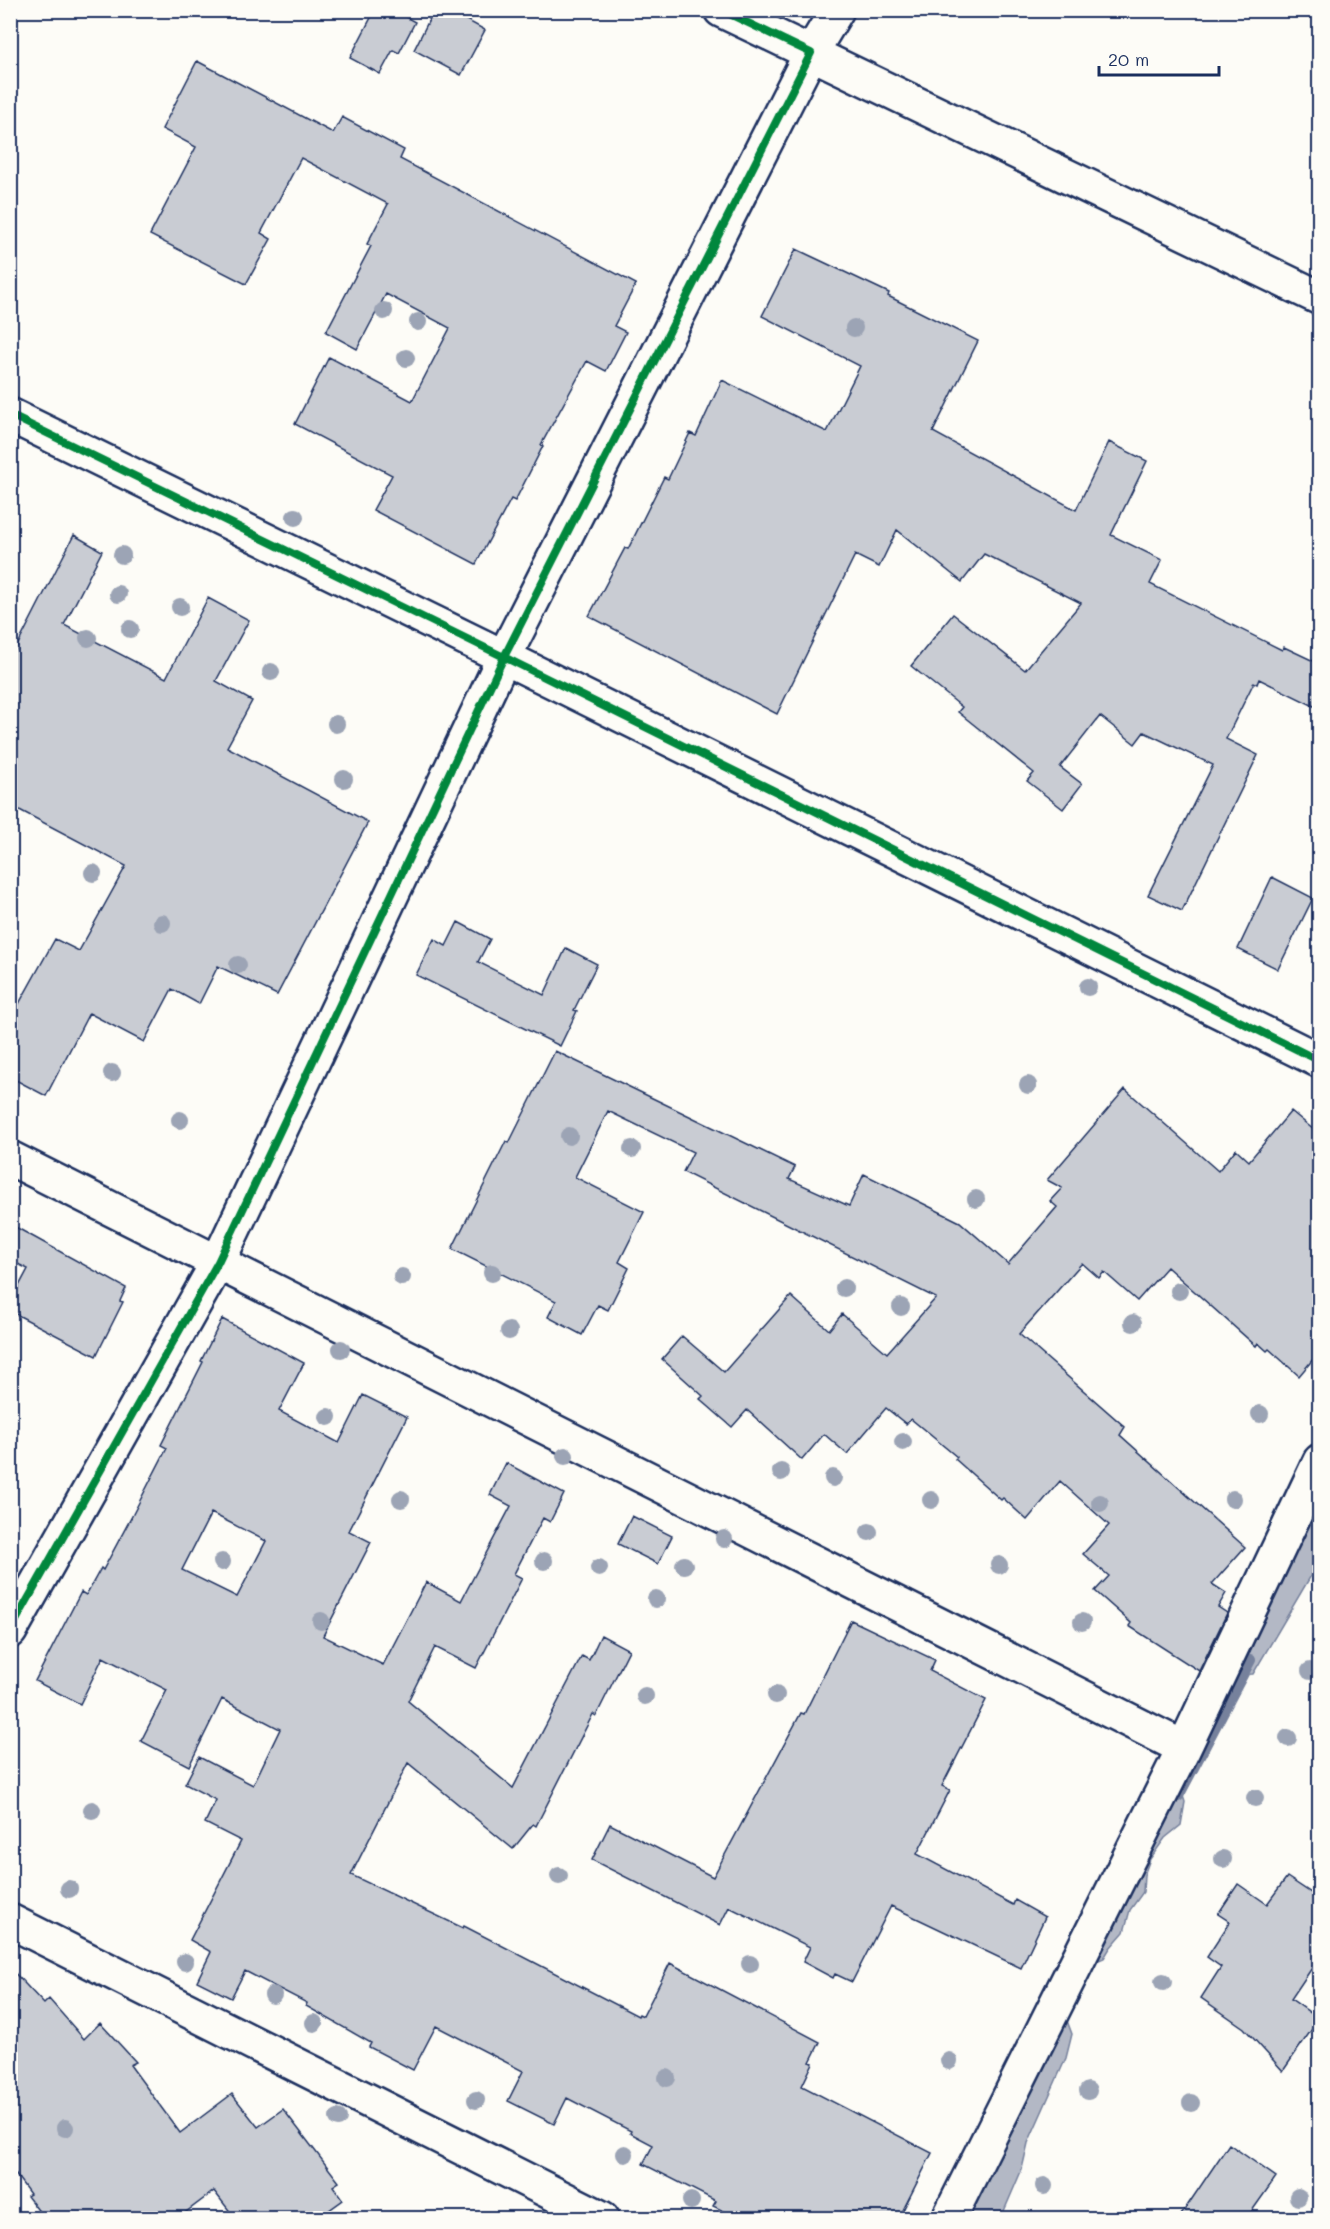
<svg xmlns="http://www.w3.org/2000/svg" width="1330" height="2229" font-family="Mali,sans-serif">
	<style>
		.water { fill: #b3b8c5; stroke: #76819c; stroke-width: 1.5 }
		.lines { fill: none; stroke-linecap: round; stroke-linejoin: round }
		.stream { stroke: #76819c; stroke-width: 12 }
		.building { fill: #c9ccd3; stroke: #1b2f5e; stroke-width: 1.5; fill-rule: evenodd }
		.minor-casing { stroke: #1b2f5e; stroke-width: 38 }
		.minor { stroke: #fdfcf7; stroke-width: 33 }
		.cycleway-casing { stroke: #fdfcf7; stroke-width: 11 }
		.cycleway { stroke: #00873e; stroke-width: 8 }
		.tree { fill: #9ca4b5 }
	</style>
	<rect width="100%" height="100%" fill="#fdfcf7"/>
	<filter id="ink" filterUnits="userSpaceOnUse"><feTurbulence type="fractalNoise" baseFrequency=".0167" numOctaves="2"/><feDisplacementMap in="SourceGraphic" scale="12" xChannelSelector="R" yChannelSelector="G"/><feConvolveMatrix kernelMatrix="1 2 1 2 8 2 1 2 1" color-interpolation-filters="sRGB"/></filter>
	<g filter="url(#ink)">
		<path class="water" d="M 1319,1488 L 1319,1562 L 1253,1674 L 1232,1675 Z
			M 1181,1790 L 1185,1802 L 1181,1825 L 1165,1838 L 1150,1859 L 1144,1875 L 1143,1892 L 1130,1910 L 1124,1932 L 1110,1948 L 1104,1958 L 1092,1963 Z
			M 1066,2018 L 1072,2034 L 1066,2058 L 1028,2143 L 1022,2169 L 1001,2218 L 964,2218 Z"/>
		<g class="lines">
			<path class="stream" d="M 1178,1796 L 1250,1660"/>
		</g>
		<path class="building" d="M 375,10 L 393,10 L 415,22 L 399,53 L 393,50 L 380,74 L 350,58 Z
			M 434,10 L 448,10 L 485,30 L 461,75 L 414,50 Z
			M 197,61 L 333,133 L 342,117 L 404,150 L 400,159 L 636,284 L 614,326 L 626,332 L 606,371 L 587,361 L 541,445 L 543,446 L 515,501 L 511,499 L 476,564 L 373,510 L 392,475 L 295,424 L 329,357 L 412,401 L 450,328 L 386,294 L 357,349 L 326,332 L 371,246 L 367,244 L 388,204 L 301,158 L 261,233 L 271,239 L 246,284 L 150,235 L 196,147 L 162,129 Z
			M 796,249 L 889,293 L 888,296 L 978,341 L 933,432 L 1076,510 L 1109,442 L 1147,461 L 1111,535 L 1162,560 L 1150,584 L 1282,650 L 1284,647 L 1320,664 L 1320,709 L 1259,679 L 1257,684 L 1254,682 L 1226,739 L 1258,755 L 1182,911 L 1148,895 L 1213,765 L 1144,732 L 1135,744 L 1100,716 L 1060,767 L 1082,784 L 1063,809 L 1027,781 L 1034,773 L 958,712 L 962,707 L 911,666 L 953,614 L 1025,670 L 1081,603 L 984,554 L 962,582 L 897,530 L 879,567 L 855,555 L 777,714 L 589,616 L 625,548 L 628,549 L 664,477 L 668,479 L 690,433 L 696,436 L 722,380 L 827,432 L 860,366 L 762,316 Z
			M 74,535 L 102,551 L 64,625 L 166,678 L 208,598 L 249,620 L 216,681 L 252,701 L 227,747 L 368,822 L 277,995 L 218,966 L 199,1004 L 172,989 L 144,1042 L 89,1013 L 46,1096 L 10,1077 L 10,1020 L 55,939 L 79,951 L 126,866 L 10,805 L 10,650 L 15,650 Z
			M 1272,877 L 1313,898 L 1278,969 L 1238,949 Z
			M 458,922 L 490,939 L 478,962 L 544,995 L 566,948 L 597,964 L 574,1010 L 577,1011 L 560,1046 L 416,975 L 434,939 L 446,946 Z
			M 555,1051 L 795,1167 L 789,1179 L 849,1206 L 864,1174 L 960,1222 L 1008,1264 L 1057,1207 L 1050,1201 L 1062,1188 L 1047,1180 L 1125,1089 L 1218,1171 L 1236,1149 L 1249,1161 L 1291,1111 L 1320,1135 L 1320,1351 L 1299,1376 L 1269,1349 L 1267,1351 L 1258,1343 L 1256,1346 L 1167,1267 L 1137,1301 L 1104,1272 L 1099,1278 L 1082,1263 L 1019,1334 L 1125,1427 L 1120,1435 L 1245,1547 L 1212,1584 L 1226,1593 L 1218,1607 L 1227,1613 L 1199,1671 L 1129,1626 L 1131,1623 L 1095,1591 L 1109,1576 L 1083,1554 L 1109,1525 L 1060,1481 L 1027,1520 L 1003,1498 L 1001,1500 L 955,1459 L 957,1457 L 911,1419 L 906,1424 L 886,1408 L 847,1454 L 824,1434 L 802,1460 L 747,1410 L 732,1427 L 700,1399 L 703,1396 L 662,1359 L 682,1336 L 724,1372 L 791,1296 L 829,1330 L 842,1314 L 887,1353 L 936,1298 L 683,1172 L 693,1152 L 608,1111 L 575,1177 L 644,1212 L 619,1262 L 629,1268 L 608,1310 L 598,1305 L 582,1335 L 548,1317 L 556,1301 L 452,1249 L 506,1141 L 509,1143 Z
			M 10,1224 L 126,1288 L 120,1301 L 123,1302 L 96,1356 L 10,1311 L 10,1303 L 28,1269 L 10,1260 Z
			M 222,1319 L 304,1363 L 279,1411 L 339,1443 L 363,1395 L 407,1417 L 349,1531 L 371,1542 L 323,1636 L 383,1665 L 426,1582 L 461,1601 L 511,1506 L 490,1495 L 506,1463 L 564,1494 L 550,1522 L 543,1518 L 514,1574 L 522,1578 L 476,1668 L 435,1647 L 408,1701 L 513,1788 L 582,1656 L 589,1660 L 601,1635 L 629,1650 L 596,1716 L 593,1714 L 536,1826 L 533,1824 L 513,1849 L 408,1763 L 351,1875 L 463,1928 L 464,1926 L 638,2016 L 639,2014 L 643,2016 L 670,1963 L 820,2042 L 810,2062 L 813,2063 L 802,2086 L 932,2153 L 899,2218 L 738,2218 L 713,2206 L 716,2201 L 643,2164 L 653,2145 L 630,2133 L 631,2131 L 567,2098 L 554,2124 L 508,2101 L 523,2071 L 436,2026 L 413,2070 L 369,2047 L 371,2043 L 306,2006 L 307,2003 L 245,1971 L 231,1998 L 197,1981 L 211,1952 L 190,1940 L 241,1841 L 205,1823 L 216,1800 L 185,1784 L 199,1757 L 253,1785 L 280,1729 L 222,1699 L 189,1766 L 141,1741 L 167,1690 L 103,1657 L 80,1704 L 35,1681 L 81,1592 L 86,1595 L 101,1568 L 103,1570 L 132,1516 L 167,1448 L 161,1445 L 203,1362 L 201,1361 ZM 211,1513 L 266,1541 L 237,1597 L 182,1570 Z
			M 632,1516 L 672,1536 L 658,1564 L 618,1544 Z
			M 851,1620 L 935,1660 L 930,1671 L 986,1700 L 942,1786 L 950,1790 L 917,1854 L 1013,1905 L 1015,1900 L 1045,1917 L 1021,1968 L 891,1906 L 852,1982 L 835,1974 L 833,1978 L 803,1962 L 810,1947 L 729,1907 L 720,1925 L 592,1860 L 610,1824 L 713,1877 L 801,1713 L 804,1714 Z
			M 1287,1877 L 1320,1899 L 1320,1956 L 1291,1999 L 1319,2019 L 1283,2071 L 1244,2028 L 1201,1998 L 1221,1967 L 1207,1957 L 1230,1922 L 1218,1914 L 1238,1884 L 1267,1904 Z
			M 10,1968 L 44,2004 L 49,1999 L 84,2039 L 100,2023 L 136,2062 L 130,2065 L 180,2133 L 232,2094 L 258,2127 L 283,2109 L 339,2182 L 333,2186 L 343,2200 L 318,2218 L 235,2218 L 214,2191 L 178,2218 L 44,2218 L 27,2196 L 30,2194 L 10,2167 Z
			M 1229,2144 L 1276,2177 L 1247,2218 L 1179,2218 Z"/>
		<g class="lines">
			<g class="minor-casing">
				<path id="minor" d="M 837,10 L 811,53 L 1320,298
					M 10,415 L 504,657 L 1320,1061
					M 10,1158 L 1184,1748
					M 10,1631 L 218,1262 L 504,657 L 811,53 L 721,10
					M 10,1921 L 602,2218
					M 949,2218 L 1184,1748 L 1320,1461"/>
			</g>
			<use href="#minor" class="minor"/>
			<g class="cycleway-casing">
				<path id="cycleway" d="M 10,415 L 504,657 L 1320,1061
					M 10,1631 L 218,1262 L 504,657 L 811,53 L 721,10"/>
			</g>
			<use href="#cycleway" class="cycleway"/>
		</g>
		<g class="tree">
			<circle cx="384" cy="311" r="9"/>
			<circle cx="418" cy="322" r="9"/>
			<circle cx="854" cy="328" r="9"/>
			<circle cx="406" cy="358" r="9"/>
			<circle cx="295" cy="517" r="9"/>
			<circle cx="122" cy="555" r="9"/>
			<circle cx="118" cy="594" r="9"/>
			<circle cx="180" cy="607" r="9"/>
			<circle cx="130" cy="629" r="9"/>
			<circle cx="88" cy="638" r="9"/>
			<circle cx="271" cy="672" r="9"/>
			<circle cx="336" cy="724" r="9"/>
			<circle cx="344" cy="779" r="9"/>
			<circle cx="93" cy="873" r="9"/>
			<circle cx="162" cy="923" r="9"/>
			<circle cx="238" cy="965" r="9"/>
			<circle cx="1088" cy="987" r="9"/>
			<circle cx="112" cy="1073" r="9"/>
			<circle cx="1028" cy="1085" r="9"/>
			<circle cx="180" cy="1120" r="9"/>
			<circle cx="569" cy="1136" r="9"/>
			<circle cx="632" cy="1149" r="9"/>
			<circle cx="976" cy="1199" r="9"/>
			<circle cx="492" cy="1273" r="9"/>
			<circle cx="402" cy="1277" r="9"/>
			<circle cx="844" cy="1288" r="9"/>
			<circle cx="1179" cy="1291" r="9"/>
			<circle cx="901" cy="1307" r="9"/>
			<circle cx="1133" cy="1323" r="9"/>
			<circle cx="509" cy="1331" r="9"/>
			<circle cx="341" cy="1349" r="9"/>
			<circle cx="1260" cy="1414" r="9"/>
			<circle cx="328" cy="1417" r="9"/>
			<circle cx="903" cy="1442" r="9"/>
			<circle cx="565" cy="1456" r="9"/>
			<circle cx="781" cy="1472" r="9"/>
			<circle cx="833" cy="1478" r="9"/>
			<circle cx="401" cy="1499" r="9"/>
			<circle cx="1233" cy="1499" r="9"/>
			<circle cx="931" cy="1500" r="9"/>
			<circle cx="1100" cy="1503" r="9"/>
			<circle cx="869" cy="1532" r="9"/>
			<circle cx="724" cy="1539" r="9"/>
			<circle cx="544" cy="1561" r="9"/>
			<circle cx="222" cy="1562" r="9"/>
			<circle cx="684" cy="1565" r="9"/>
			<circle cx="999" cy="1565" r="9"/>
			<circle cx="599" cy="1568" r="9"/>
			<circle cx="656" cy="1599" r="9"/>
			<circle cx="321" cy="1621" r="9"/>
			<circle cx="1082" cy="1622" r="9"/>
			<circle cx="1310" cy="1671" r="9"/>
			<circle cx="776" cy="1695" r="9"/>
			<circle cx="645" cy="1696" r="9"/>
			<circle cx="1288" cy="1738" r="9"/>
			<circle cx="1255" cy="1798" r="9"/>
			<circle cx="92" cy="1810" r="9"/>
			<circle cx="1223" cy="1859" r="9"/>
			<circle cx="559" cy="1876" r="9"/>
			<circle cx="69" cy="1889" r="9"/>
			<circle cx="185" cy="1962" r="9"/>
			<circle cx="750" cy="1964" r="9"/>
			<circle cx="1163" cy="1982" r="9"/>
			<circle cx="273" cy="1995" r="9"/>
			<circle cx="314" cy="2023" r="9"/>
			<circle cx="949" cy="2061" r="9"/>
			<circle cx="667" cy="2078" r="9"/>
			<circle cx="1088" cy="2091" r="9"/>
			<circle cx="476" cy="2100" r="9"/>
			<circle cx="1191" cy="2103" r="9"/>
			<circle cx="338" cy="2118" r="9"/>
			<circle cx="65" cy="2128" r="9"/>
			<circle cx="625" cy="2154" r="9"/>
			<circle cx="1044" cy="2186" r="9"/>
			<circle cx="1298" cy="2197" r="9"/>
			<circle cx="691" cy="2201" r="9"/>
		</g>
	</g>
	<rect width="1330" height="2229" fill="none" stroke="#fdfcf7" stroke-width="36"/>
	<rect x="18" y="18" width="1294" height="2193" fill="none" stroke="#1b2f5e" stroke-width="2" filter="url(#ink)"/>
	<path d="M1099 66v9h120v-9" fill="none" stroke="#1b2f5e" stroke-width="3"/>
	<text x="1108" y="66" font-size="18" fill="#1b2f5e" stroke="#fdfcf7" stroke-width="4.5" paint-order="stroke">20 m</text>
</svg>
